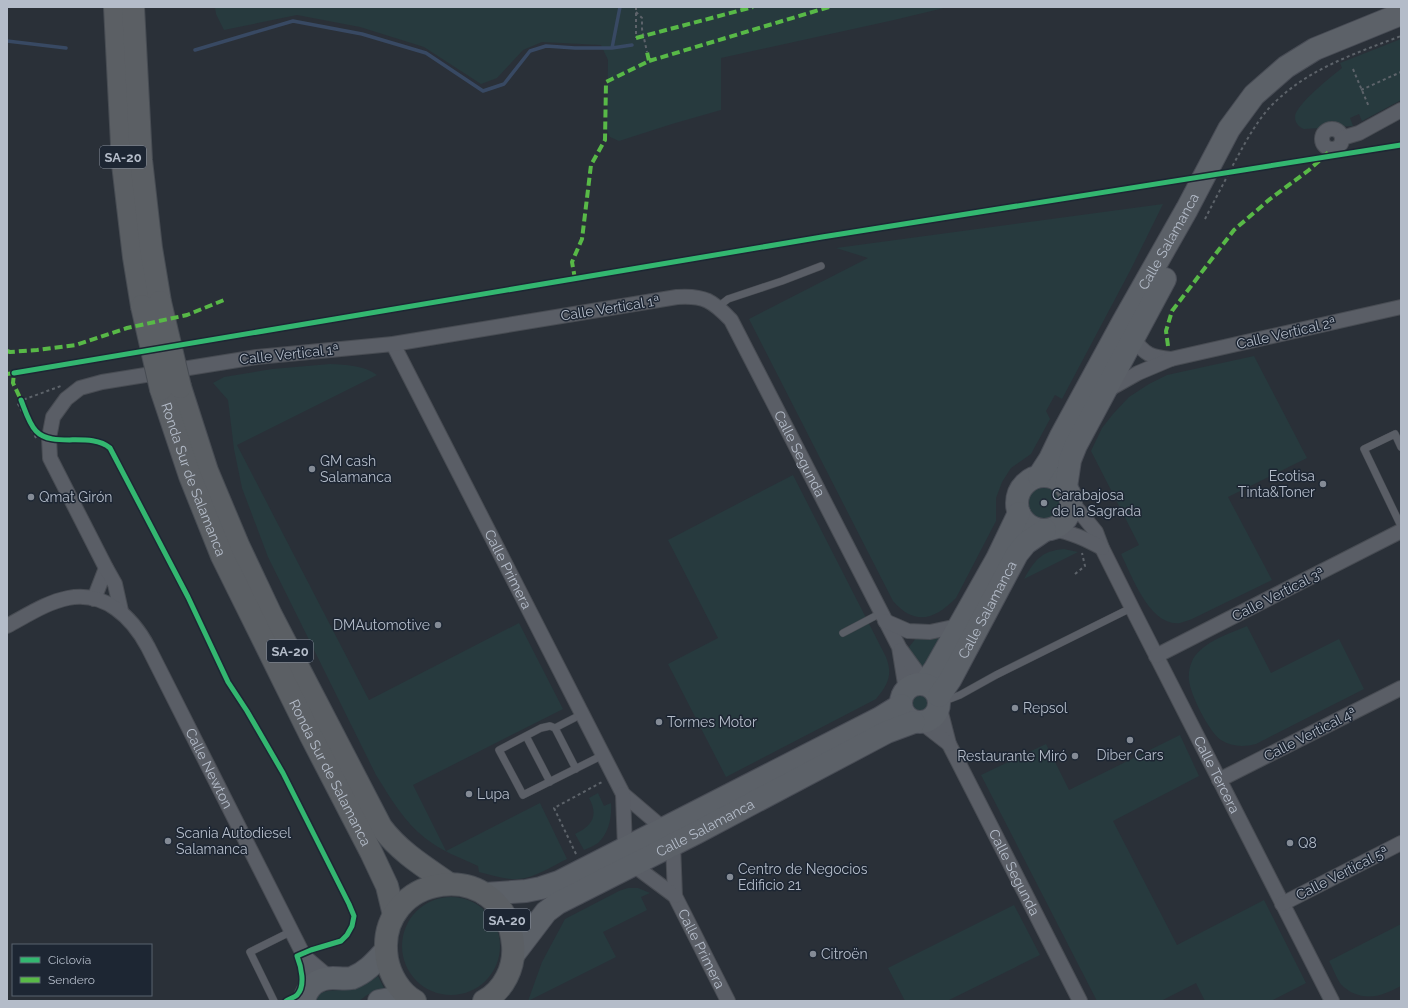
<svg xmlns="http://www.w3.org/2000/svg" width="1408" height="1008" font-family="Raleway,sans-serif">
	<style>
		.green { fill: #273a3e }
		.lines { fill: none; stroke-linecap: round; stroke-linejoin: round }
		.stream { stroke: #384963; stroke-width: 3.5 }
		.service-casing { stroke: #484c53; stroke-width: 8 }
		.minor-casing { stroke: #484c53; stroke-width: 16 }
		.primary-casing { stroke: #484c55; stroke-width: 24 }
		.trunk-casing { stroke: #474c53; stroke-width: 24 }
		.path { stroke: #5d636a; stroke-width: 2; stroke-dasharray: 3 3; stroke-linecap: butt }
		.service { stroke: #5a5e66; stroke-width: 7 }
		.minor { stroke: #5a5e66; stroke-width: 14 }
		.primary { stroke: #5c6168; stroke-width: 22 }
		.trunk { stroke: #5b5f64; stroke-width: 22 }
		.trunk-bridge-casing { stroke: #474c53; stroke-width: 24; stroke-linecap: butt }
		.trunk-bridge { stroke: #5b5f64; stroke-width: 22 }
		.quiet { stroke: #58b947; stroke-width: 4; stroke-dasharray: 8 4; stroke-linecap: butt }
		.cycleway-casing { stroke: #1d2633; stroke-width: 8 }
		.cycleway { stroke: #33b770; stroke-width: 5 }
		.poi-dot { fill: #848b96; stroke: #1d2633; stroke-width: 1.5 }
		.labels { text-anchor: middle; stroke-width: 3; stroke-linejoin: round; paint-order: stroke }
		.shield { fill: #1d2633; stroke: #878f9c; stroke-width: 1 }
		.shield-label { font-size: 13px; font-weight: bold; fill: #b4bcc9 }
		.street-label { font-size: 14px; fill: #b4bcc9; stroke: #1d2633 }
		.poi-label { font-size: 14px; fill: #b4bcc9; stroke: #1d2633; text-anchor: start }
	</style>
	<rect width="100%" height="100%" fill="#2a3038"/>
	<path class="green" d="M 215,7 L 948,7 L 894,20 L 721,58 L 721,110 L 672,124 L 619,141 L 610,137 L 607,130 L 608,60 L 601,45 L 542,42 L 523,50 L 497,78 L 481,84 L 424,47 L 360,27 L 297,15 L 224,30 L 216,14 Z
		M 1401,39 L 1401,100 L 1362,121 L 1359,114 L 1350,118 L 1353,126 L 1304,129 C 1299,127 1295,123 1295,117 C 1295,105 1332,76 1342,68 L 1340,63 Z
		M 1163,204 L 1131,269 L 1062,399 L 1055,395 L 1046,411 L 1050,419 L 1031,454 L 1011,468 L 1002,482 L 996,498 L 996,521 L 956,598 C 934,620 915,626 893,601 L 749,319 L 868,258 L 836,248 Z
		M 1254,356 L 1307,458 L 1228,497 L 1272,580 L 1192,619 C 1189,620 1184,622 1180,623 C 1150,627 1132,576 1121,554 L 1139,545 L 1091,451 L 1102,428 L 1113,414 L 1129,397 L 1149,384 L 1167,375 Z
		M 330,364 C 346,365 364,365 377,375 L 237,445 L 369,700 L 519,623 L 563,709 L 413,785 L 446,851 L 540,803 L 567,859 C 552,866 535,878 518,879 C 505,880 492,875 479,872 L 478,866 C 461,858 441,851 425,838 C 404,822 390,797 376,775 L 268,557 L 242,488 L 234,449 L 228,400 L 213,383 L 224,377 L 272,369 Z
		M 793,475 L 886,657 C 893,675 888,685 876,699 L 726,777 L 668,664 L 718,638 L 668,540 Z
		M1028 503a16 16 0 1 1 32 0a16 16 0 1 1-32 0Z
		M 1064,549 L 1078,552 L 1024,579 C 1035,560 1041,551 1064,549 Z
		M 1247,626 L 1271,673 L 1339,639 L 1364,689 L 1256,744 C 1244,747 1232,747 1221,740 C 1209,732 1190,694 1189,680 C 1188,673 1190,665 1193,659 C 1204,641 1229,634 1247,626 Z
		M 942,635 L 924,667 C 915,665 912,655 909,647 L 917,637 Z
		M911 702a9 9 0 1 1 18 0a9 9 0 1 1-18 0Z
		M 1180,735 L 1199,776 L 1113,821 L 1177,945 L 1264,900 L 1306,983 L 1271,1001 L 1205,1001 L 1196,983 L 1161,1001 L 1097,1001 L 981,775 L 1046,744 L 1069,790 Z
		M 598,793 L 604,806 L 611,803 C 612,817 609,833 598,843 C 594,846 588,848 584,850 L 575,834 C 592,826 599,816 589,798 Z
		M 628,888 L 638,888 L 650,893 L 641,897 L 647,910 L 603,932 L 616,957 L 528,1001 L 542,962 L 565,919 L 619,891 Z
		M402 946a49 49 0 1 1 98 0a49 49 0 1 1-98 0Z
		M 1014,905 L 1040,955 L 947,1001 L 905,1001 L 888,968 Z
		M 1401,924 L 1401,986 C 1385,994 1371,1001 1353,993 C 1349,991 1343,987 1340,983 C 1336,977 1333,968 1329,961 Z
		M 378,976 L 384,988 L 367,995 L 359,1001 L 315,1001 C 319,988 335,991 346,990 C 350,990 354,989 358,987 C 365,985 372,980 378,976 Z"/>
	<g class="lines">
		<path class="stream" d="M 7,41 L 66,48
			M 612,48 L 620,7
			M 195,50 L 293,21 L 362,34 L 426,53 L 483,91 L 504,84 L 530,51 L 546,46 L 575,48 L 612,48 L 632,45"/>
		<g class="service-casing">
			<path id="service" d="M 718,307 L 728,299 L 782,281 L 821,266
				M 1401,447 L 1395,434 L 1364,449 L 1401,526
				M 843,633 L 881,613
				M 942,702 L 960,695 L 996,675 L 1131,608
				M 555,728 L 582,714
				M 526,736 L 550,782
				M 576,769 L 555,728 L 550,726 L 541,728 L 499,750 L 523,795 L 603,755
				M 274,1001 L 250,952 L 292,931"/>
		</g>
		<g class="minor-casing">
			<g id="minor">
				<circle cx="1332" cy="139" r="10"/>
				<path d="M 1342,138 L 1359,133 L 1401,110"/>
				<path d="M 1133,338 C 1145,355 1151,357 1171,359"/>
				<path id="s1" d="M 393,344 L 623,794 L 664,829"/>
				<path d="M 1106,391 L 1138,373 L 1171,359 L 1401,307"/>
				<path id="s2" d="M 1071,501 L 1096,532 L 1102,548 L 1136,616 L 1332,1001"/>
				<path d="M 1052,529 C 1072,533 1084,538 1102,548"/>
				<path d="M 94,599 L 106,568"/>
				<path id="s3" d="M 121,611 L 115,584 L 106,568 L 50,458 L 49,438 L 53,417 L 66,399 L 80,388 L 102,382 L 257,357 L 393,344 L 677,297 C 704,295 713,301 731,320 L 899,647 L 906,690"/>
				<path d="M 885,621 L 908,631 L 930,632 L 958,626"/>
				<path id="s4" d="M 7,626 C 26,616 47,602 68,598 C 105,591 132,617 148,647 L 304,956 L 308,989"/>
				<path d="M 901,650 L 925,683"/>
				<path d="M 1156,656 L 1401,531"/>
				<path id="s5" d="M 940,709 L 949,744 L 1080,1001"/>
				<path d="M 922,723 L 949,744"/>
				<path d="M 1219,780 L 1401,688"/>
				<path d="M 623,794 L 625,848"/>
				<path id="s6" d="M 673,844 L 675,896 L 728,1001"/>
				<path d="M 632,864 L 675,896"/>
				<path d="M 1282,904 L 1401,843"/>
				<path d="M 304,956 L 330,978"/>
			</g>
		</g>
		<g class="primary-casing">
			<g id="primary">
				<circle cx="1044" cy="503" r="27"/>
				<path id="s7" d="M 1039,476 L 1050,459 L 1061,436 L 1123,322 L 1187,209 L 1229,129 L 1254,95 L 1286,67 L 1315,49 L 1401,14"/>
				<path d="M 1066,487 L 1070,460 L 1076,445 L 1165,279"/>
				<path d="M 925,683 L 935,669 L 997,559 L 1019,513"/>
				<circle cx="920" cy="703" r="19"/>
				<path id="s8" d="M 939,696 L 950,680 L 1017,554 L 1026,543 L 1045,530"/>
				<path d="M 485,894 L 526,891 L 541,888 L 559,882 L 880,718 L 901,705"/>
				<path id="s9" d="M 514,954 L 546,912 L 558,903 L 696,833 L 887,732 L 914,722"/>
				<path d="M 304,1001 C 307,986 318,978 333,978 C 339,978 346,979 352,978 C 367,972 375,962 386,950"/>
				<path d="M 379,1001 L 395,998 L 411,999"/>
			</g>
		</g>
		<g class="trunk-casing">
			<g id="trunk">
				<path d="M 115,7 L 123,164 L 134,257 L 142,306"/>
				<path d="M 133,7 L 141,160 L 151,248 L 160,302"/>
				<path d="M 180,387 L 207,471 L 238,545 L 271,615 L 381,827 C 399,851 423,866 448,883"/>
				<path id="s10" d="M 161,389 L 190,476 L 222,556 L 311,736 L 371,852 L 387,886 L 394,915"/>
				<path d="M 415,1001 C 400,993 390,975 387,959 C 373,872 505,853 513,945 C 515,967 504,990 484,1001"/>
			</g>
		</g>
		<path class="path" d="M 636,7 L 636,38
			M 636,12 L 642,18 L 642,29 L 647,52
			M 1353,69 L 1369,107
			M 1361,90 L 1401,72
			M 1205,219 C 1214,201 1224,183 1233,165 C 1244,145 1255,123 1271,106 C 1307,69 1354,54 1401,36
			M 36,438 L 17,402 L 61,386
			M 1075,574 L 1085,566 L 1082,553
			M 576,854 L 554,808 L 602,782"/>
		<use href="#service" class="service"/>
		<use href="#minor" class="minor"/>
		<use href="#primary" class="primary"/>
		<use href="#trunk" class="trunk"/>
		<g class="trunk-bridge-casing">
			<path id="trunk-bridge" d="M 160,302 L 180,387
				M 142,306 L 161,389"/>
		</g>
		<use href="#trunk-bridge" class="trunk-bridge"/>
		<path class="quiet" d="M 636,38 L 753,7
			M 649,61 L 829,7
			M 575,279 L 572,262 L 582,239 L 591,165 L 605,140 L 606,82 L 649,61 L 647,52
			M 1168,346 L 1166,331 L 1172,311 L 1234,230 L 1270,199 L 1309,170 L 1331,150
			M 7,351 L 10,352 L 37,350 L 76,345 L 127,328 L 187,315 L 224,300
			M 7,374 L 14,373 L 13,383 L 21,400"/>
		<g class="cycleway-casing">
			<path id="cycleway" d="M 14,373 L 822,237 L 1401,145
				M 21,400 C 25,410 29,424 36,431 C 53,449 90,431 110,448 L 188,597 L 228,682 L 247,711 L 283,773 L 349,904 L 354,916 L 352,926 L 347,935 L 341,941 L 311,950 L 297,956 C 301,966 306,986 297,995 C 295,997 289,999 286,1001"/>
		</g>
		<use href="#cycleway" class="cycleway"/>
	</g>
	<g class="poi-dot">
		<circle cx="312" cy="469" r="4"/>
		<circle cx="1323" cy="484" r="4"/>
		<circle cx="31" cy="497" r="4"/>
		<circle cx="1044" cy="503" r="4"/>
		<circle cx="438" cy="625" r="4"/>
		<circle cx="1015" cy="708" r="4"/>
		<circle cx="659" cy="722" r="4"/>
		<circle cx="1130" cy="740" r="4"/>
		<circle cx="1075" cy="756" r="4"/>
		<circle cx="469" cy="794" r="4"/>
		<circle cx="168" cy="841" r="4"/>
		<circle cx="1290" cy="843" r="4"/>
		<circle cx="730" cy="877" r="4"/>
		<circle cx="813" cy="954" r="4"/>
	</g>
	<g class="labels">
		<g class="shield">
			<rect x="100" y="146" width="46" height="22" rx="3"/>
			<rect x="267" y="640" width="46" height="22" rx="3"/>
			<rect x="484" y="909" width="46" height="22" rx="3"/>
		</g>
		<g class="shield-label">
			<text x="123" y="162">SA-20</text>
			<text x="290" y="656">SA-20</text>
			<text x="507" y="925">SA-20</text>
		</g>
		<g class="street-label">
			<text dy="5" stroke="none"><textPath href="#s7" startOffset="268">Calle Salamanca</textPath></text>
			<text transform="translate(610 308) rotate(-9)" y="5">Calle Vertical 1ª</text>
			<text transform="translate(1286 333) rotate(-13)" y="5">Calle Vertical 2ª</text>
			<text transform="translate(289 354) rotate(-6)" y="5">Calle Vertical 1ª</text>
			<text dy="5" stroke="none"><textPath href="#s3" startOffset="1067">Calle Segunda</textPath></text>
			<text dy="5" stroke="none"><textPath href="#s10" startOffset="96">Ronda Sur de Salamanca</textPath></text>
			<text dy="5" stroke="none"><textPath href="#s1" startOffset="253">Calle Primera</textPath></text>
			<text transform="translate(1278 594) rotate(-27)" y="5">Calle Vertical 3ª</text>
			<text dy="5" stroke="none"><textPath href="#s8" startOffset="99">Calle Salamanca</textPath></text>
			<text transform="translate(1310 734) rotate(-27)" y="5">Calle Vertical 4ª</text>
			<text dy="5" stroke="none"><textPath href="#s4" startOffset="304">Calle Newton</textPath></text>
			<text dy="5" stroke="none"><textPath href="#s10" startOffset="420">Ronda Sur de Salamanca</textPath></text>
			<text dy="5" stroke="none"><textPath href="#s2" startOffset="311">Calle Tercera</textPath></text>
			<text dy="5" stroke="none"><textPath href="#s9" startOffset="233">Calle Salamanca</textPath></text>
			<text dy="5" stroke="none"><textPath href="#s5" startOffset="180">Calle Segunda</textPath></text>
			<text transform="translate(1342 873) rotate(-27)" y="5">Calle Vertical 5ª</text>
			<text dy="5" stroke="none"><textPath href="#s6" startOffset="111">Calle Primera</textPath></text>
		</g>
		<g class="poi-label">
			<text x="320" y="466">GM cash<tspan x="320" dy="16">Salamanca</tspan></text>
			<text x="1315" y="481" text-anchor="end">Ecotisa<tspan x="1315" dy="16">Tinta&amp;Toner</tspan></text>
			<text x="1052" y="500">Carabajosa<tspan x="1052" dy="16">de la Sagrada</tspan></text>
			<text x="39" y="502">Qmat Girón</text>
			<text x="430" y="630" text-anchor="end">DMAutomotive</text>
			<text x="1023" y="713">Repsol</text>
			<text x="667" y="727">Tormes Motor</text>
			<text x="1130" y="760" text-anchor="middle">Diber Cars</text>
			<text x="1067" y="761" text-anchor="end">Restaurante Miró</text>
			<text x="477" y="799">Lupa</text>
			<text x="176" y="838">Scania Autodiesel<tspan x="176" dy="16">Salamanca</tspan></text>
			<text x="1298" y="848">Q8</text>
			<text x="738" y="874">Centro de Negocios<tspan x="738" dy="16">Edificio 21</tspan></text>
			<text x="821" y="959">Citroën</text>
		</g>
	</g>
	<rect width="1408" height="1008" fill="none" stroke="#b4bcc9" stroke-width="16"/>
	<rect x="12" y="944" width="140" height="52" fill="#1d2633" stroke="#59626f"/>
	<rect x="20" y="957" width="20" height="6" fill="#33b770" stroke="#59626f"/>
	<text x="48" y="964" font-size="12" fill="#b4bcc9">Ciclovía</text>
	<rect x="20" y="977" width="20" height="6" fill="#58b947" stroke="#59626f"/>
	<text x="48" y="984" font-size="12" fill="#b4bcc9">Sendero</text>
</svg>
